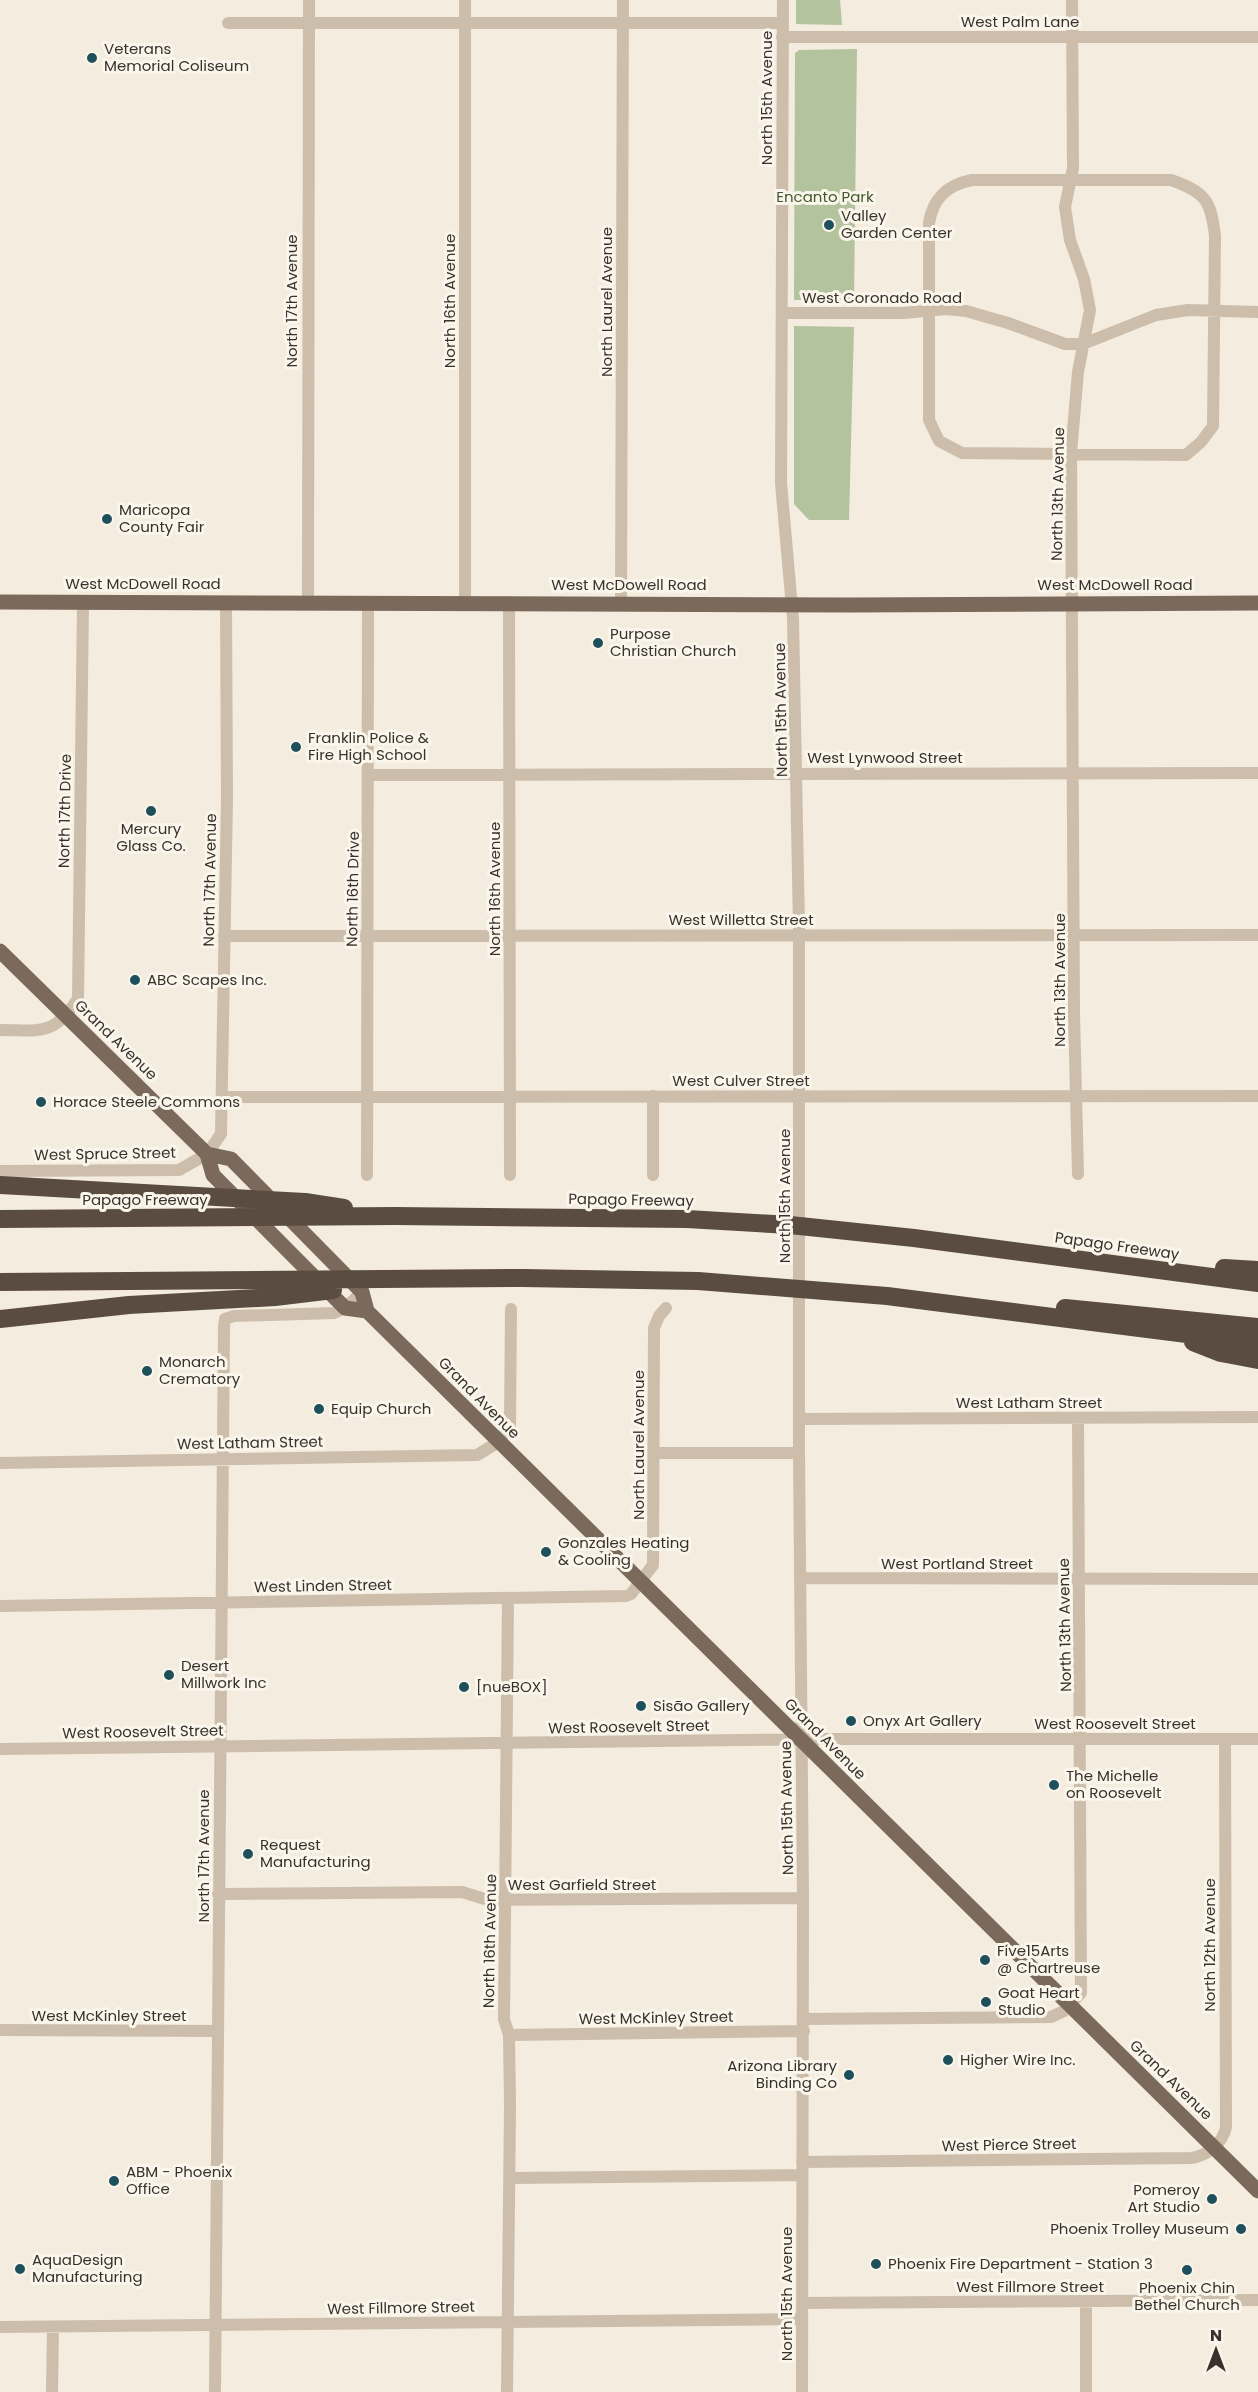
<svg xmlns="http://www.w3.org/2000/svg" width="1258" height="2392" font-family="Poppins,sans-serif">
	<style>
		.green { fill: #b2c39e }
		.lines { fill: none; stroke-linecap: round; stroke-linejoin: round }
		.minor { stroke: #ccbeaa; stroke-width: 12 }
		.major { stroke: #7b6a5b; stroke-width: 15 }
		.highway { stroke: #5a4c41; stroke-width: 18 }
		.poi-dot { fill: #1e505c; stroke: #faf6ec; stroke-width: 2 }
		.labels { text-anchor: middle; stroke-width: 6; stroke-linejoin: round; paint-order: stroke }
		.street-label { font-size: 15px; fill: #39312a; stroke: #faf6ec }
		.poi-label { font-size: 15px; fill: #39312a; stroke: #faf6ec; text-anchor: start }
		.park-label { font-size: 15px; fill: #43582d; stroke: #faf6ec }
	</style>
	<rect width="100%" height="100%" fill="#f3ecdf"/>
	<path class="green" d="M 796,0 L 840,0 L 842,25 L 796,24 Z
		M 857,49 L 854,300 L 794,300 L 795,53 L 799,50 Z
		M 794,326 L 854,327 L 849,520 L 809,520 L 794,504 Z"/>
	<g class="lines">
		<path class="minor" d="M 783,0 L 781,483 L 793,619 L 799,927 L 799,1453 L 803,1898 L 802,2392
			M 1072,0 L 1073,168 L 1065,207 L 1070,240 L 1084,279 L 1090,310 L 1078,372 L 1071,453 L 1074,1014 L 1078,1174
			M 228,23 L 782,23
			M 782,37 L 1258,37
			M 972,180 L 1171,180 C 1205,192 1211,200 1215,236 L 1213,426 L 1201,442 L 1186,455 L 962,453 L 939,441 L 929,420 L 929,223 C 933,198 947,185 972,180 Z
			M 782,313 L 903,313 L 946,309 L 966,311 L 1008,323 L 1065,344 L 1083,344 L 1156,315 L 1188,310 L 1258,312
			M 465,602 L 465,0
			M 509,602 L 510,1175
			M 308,603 L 309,0
			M 621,603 L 623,0
			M 368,775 L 1258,773
			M 224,936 L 1258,935
			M 0,1030 C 42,1030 52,1037 78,999 L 83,603
			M 224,1097 L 1258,1096
			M 0,1171 L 179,1170 L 207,1154 L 221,1134 L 227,799 L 226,602
			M 367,1175 L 368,603
			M 653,1175 L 653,1096
			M 799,1419 L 1258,1417
			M 654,1453 L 799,1453
			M 0,1463 L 477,1455 L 497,1443 L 510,1427 L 511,1309
			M 801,1578 L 1258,1579
			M 0,1606 L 626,1596 L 631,1594 L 653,1565 L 654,1328 L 659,1316 L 666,1308
			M 0,1749 L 829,1739 L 1258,1739
			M 218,1894 L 462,1892 L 488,1900 L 803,1898
			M 803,2019 L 1051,2017 L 1064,2011 L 1081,1993 L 1078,1418
			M 0,2030 L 218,2031
			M 509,2035 L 804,2031
			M 802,2162 L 1191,2158 C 1207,2156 1223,2143 1226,2127 L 1225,1739
			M 510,2178 L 802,2175
			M 1086,2302 L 1086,2392
			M 802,2303 L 1258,2300
			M 0,2327 L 802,2319
			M 52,2392 L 53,2327
			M 215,2392 L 224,1327 L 225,1319 L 234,1316 L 334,1313 L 345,1308 L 362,1292
			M 507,2392 L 510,2106 L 509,2035 L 504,2019 L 508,1598"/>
		<path class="major" d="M 0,602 L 851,605 L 1258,603
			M 0,951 L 207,1154 L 213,1175 L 345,1308 L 367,1311
			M 207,1154 L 231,1159 L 362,1292 L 367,1311 L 1258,2191"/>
		<path class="highway" d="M 0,1185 L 305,1202 L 344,1208
			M 0,1219 L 396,1216 L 687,1219 L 790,1225 L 914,1238 L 1258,1283
			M 1224,1268 L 1258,1270
			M 0,1282 L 523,1278 L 698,1281 L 887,1296 L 1258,1343
			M 1065,1308 L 1258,1327
			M 0,1319 L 129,1305 L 275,1297 L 333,1290
			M 1193,1342 L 1221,1353 L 1258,1360"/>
	</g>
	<g class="poi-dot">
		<circle cx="92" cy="58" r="6"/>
		<circle cx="829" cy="225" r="6"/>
		<circle cx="107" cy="519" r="6"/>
		<circle cx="598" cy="643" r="6"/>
		<circle cx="296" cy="747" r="6"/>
		<circle cx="151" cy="811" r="6"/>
		<circle cx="135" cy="980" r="6"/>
		<circle cx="41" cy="1102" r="6"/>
		<circle cx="147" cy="1371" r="6"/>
		<circle cx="319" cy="1409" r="6"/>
		<circle cx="546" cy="1552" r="6"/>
		<circle cx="169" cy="1675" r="6"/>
		<circle cx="464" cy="1687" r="6"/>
		<circle cx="641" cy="1706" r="6"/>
		<circle cx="851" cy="1721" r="6"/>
		<circle cx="1054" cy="1785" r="6"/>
		<circle cx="248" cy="1854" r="6"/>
		<circle cx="985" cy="1960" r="6"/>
		<circle cx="986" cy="2002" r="6"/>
		<circle cx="948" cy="2060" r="6"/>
		<circle cx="849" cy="2075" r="6"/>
		<circle cx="114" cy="2181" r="6"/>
		<circle cx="1212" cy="2199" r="6"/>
		<circle cx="1241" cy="2229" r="6"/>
		<circle cx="876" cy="2264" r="6"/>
		<circle cx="20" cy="2269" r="6"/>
		<circle cx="1187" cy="2270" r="6"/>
	</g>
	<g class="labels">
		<g class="street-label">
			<text x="1020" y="27">West Palm Lane</text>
			<text transform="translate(767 98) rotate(-90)" y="5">North 15th Avenue</text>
			<text x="882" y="303">West Coronado Road</text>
			<text transform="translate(292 301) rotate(-90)" y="5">North 17th Avenue</text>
			<text transform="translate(450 301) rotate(-90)" y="5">North 16th Avenue</text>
			<text transform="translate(607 302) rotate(-90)" y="5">North Laurel Avenue</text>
			<text transform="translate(1058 494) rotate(-89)" y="5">North 13th Avenue</text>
			<text x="143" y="589">West McDowell Road</text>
			<text x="629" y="590">West McDowell Road</text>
			<text x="1115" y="590">West McDowell Road</text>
			<text transform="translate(781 710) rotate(-91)" y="5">North 15th Avenue</text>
			<text x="885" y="763">West Lynwood Street</text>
			<text transform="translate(65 811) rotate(-89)" y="5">North 17th Drive</text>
			<text transform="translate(210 880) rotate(-89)" y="5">North 17th Avenue</text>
			<text transform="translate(353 889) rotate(-89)" y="5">North 16th Drive</text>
			<text transform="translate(495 889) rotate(-90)" y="5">North 16th Avenue</text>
			<text x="741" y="925">West Willetta Street</text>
			<text transform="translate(1060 980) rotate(-90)" y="5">North 13th Avenue</text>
			<text transform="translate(116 1040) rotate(44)" y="5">Grand Avenue</text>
			<text x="741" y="1086">West Culver Street</text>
			<text transform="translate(105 1154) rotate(-1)" y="5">West Spruce Street</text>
			<text transform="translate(785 1196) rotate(-90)" y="5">North 15th Avenue</text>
			<text x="145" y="1205">Papago Freeway</text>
			<text transform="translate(631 1200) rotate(1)" y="5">Papago Freeway</text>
			<text transform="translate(1117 1246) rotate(8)" y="5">Papago Freeway</text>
			<text transform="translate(479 1398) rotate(45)" y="5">Grand Avenue</text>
			<text x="1029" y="1408">West Latham Street</text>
			<text transform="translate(250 1443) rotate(-1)" y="5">West Latham Street</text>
			<text transform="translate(639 1445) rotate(-90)" y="5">North Laurel Avenue</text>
			<text x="957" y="1569">West Portland Street</text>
			<text transform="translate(323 1586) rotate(-1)" y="5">West Linden Street</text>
			<text transform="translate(1065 1625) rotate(-91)" y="5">North 13th Avenue</text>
			<text x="1115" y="1729">West Roosevelt Street</text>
			<text transform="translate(629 1727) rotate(-1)" y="5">West Roosevelt Street</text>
			<text transform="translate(143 1732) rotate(-1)" y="5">West Roosevelt Street</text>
			<text transform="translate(825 1739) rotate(45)" y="5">Grand Avenue</text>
			<text transform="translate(787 1808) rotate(-91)" y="5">North 15th Avenue</text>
			<text transform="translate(204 1856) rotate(-90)" y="5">North 17th Avenue</text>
			<text x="582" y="1890">West Garfield Street</text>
			<text transform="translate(490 1941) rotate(-89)" y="5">North 16th Avenue</text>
			<text transform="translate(1210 1945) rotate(-90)" y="5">North 12th Avenue</text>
			<text x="109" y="2021">West McKinley Street</text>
			<text transform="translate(656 2018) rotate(-1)" y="5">West McKinley Street</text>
			<text transform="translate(1171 2080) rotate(44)" y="5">Grand Avenue</text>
			<text transform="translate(1009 2145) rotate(-1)" y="5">West Pierce Street</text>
			<text x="1030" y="2292">West Fillmore Street</text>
			<text transform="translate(787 2294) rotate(-90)" y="5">North 15th Avenue</text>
			<text transform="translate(401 2308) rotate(-1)" y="5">West Fillmore Street</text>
		</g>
		<g class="poi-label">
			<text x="104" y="54">Veterans<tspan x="104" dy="17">Memorial Coliseum</tspan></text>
			<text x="841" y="221">Valley<tspan x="841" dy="17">Garden Center</tspan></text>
			<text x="119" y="515">Maricopa<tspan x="119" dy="17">County Fair</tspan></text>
			<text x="610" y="639">Purpose<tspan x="610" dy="17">Christian Church</tspan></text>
			<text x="308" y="743">Franklin Police &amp;<tspan x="308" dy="17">Fire High School</tspan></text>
			<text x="151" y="834" text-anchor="middle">Mercury<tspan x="151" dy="17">Glass Co.</tspan></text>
			<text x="147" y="985">ABC Scapes Inc.</text>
			<text x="53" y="1107">Horace Steele Commons</text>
			<text x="159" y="1367">Monarch<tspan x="159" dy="17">Crematory</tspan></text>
			<text x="331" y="1414">Equip Church</text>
			<text x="558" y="1548">Gonzales Heating<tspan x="558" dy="17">&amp; Cooling</tspan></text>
			<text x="181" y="1671">Desert<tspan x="181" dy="17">Millwork Inc</tspan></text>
			<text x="476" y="1692">[nueBOX]</text>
			<text x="653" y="1711">Sisāo Gallery</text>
			<text x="863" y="1726">Onyx Art Gallery</text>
			<text x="1066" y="1781">The Michelle<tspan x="1066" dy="17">on Roosevelt</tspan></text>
			<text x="260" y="1850">Request<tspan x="260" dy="17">Manufacturing</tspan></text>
			<text x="997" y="1956">Five15Arts<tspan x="997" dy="17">@ Chartreuse</tspan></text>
			<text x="998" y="1998">Goat Heart<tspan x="998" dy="17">Studio</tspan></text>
			<text x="960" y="2065">Higher Wire Inc.</text>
			<text x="837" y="2071" text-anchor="end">Arizona Library<tspan x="837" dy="17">Binding Co</tspan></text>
			<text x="126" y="2177">ABM - Phoenix<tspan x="126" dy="17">Office</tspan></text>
			<text x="1200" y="2195" text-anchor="end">Pomeroy<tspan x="1200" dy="17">Art Studio</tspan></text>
			<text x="1229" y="2234" text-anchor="end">Phoenix Trolley Museum</text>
			<text x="32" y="2265">AquaDesign<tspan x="32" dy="17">Manufacturing</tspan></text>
			<text x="888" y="2269">Phoenix Fire Department - Station 3</text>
			<text x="1187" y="2293" text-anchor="middle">Phoenix Chin<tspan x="1187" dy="17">Bethel Church</tspan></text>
		</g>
		<g class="park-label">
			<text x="825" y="202">Encanto Park</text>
		</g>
	</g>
	<g transform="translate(1216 2350)" stroke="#faf6ec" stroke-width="4.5" paint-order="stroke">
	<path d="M0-4.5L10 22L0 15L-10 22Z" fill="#39312a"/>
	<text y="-9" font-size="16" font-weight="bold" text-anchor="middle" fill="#39312a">N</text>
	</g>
</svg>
